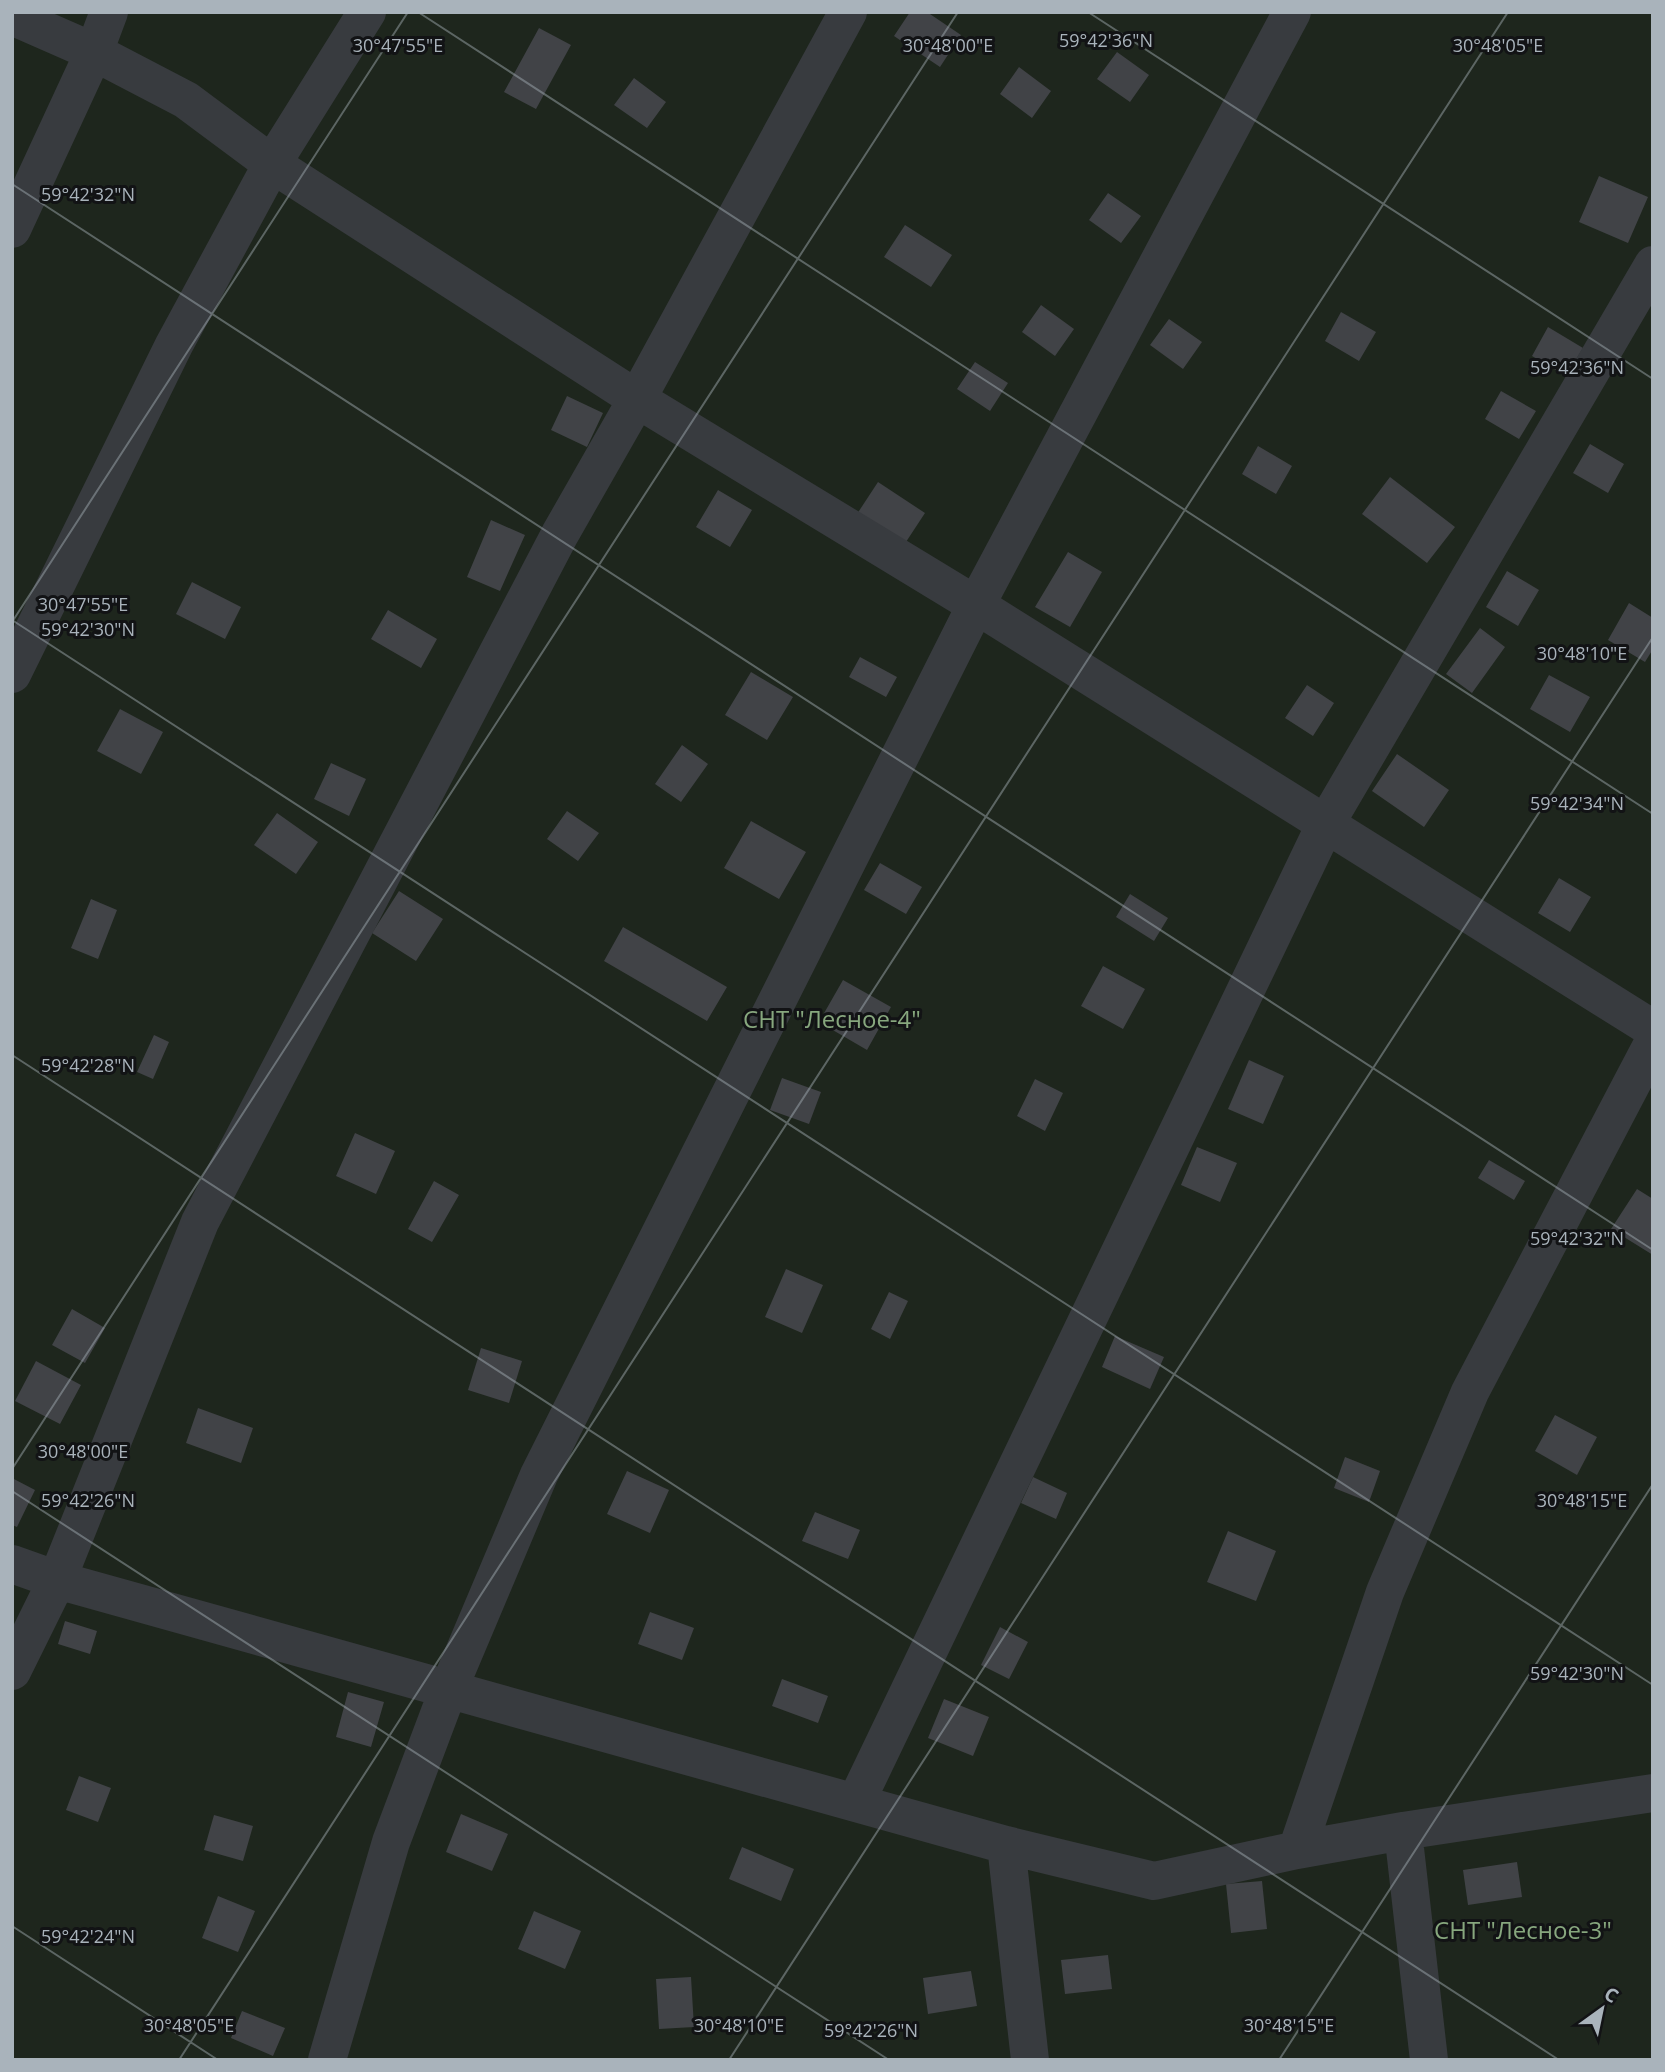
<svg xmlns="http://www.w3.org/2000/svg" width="1665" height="2072" font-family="'Open Sans',sans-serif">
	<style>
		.green { fill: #1e261d }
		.building { fill: #414347 }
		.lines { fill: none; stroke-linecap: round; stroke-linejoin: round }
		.minor { stroke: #383b3f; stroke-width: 38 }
		.ticks { fill: none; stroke: #a9b3bb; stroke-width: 2; stroke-opacity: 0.45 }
		.labels { text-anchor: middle; stroke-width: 6; stroke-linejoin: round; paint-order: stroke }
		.park-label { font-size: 24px; fill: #87a77e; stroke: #121315 }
		.ticks-label { font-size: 18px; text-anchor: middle; fill: #a9b3bb; stroke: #121315; stroke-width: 6; stroke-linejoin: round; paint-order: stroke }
	</style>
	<rect width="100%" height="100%" fill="#17181a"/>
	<path class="green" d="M 12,12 L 1653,12 L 1653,2060 L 12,2060 Z"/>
	<path class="building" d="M 910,12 L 927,12 L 961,35 L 940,67 L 894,36 Z
		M 539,28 L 571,45 L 536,109 L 504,92 Z
		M 1117,52 L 1149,75 L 1130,102 L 1097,79 Z
		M 1019,67 L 1051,91 L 1032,118 L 1000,94 Z
		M 634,78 L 666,102 L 647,128 L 614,105 Z
		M 1599,176 L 1648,197 L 1628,243 L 1579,222 Z
		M 1108,193 L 1141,216 L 1121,243 L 1089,220 Z
		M 905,225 L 952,255 L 931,287 L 884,257 Z
		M 1041,305 L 1074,329 L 1055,356 L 1022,332 Z
		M 1341,312 L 1376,332 L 1359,361 L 1325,341 Z
		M 1169,319 L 1202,342 L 1183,369 L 1150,345 Z
		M 1548,327 L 1583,348 L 1566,376 L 1532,356 Z
		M 975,362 L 1008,383 L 990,411 L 957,389 Z
		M 1501,391 L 1536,411 L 1519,439 L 1485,419 Z
		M 567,396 L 603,413 L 587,447 L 551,430 Z
		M 1590,444 L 1624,464 L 1608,493 L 1573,473 Z
		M 1258,446 L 1292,466 L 1276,494 L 1242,474 Z
		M 1390,477 L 1455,527 L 1427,563 L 1362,514 Z
		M 878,482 L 925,513 L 904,545 L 857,514 Z
		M 718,490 L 752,510 L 730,547 L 696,527 Z
		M 491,520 L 525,535 L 500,591 L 467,577 Z
		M 1068,552 L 1102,572 L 1070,627 L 1035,607 Z
		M 1507,571 L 1539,590 L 1518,626 L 1486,607 Z
		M 192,582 L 241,607 L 225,639 L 176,614 Z
		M 1629,603 L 1653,618 L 1653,649 L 1645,662 L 1608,640 Z
		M 388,610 L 437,639 L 421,668 L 371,639 Z
		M 1480,628 L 1505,647 L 1472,693 L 1446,674 Z
		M 860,657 L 897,677 L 886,697 L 849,677 Z
		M 751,672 L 793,697 L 767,740 L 725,715 Z
		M 1549,675 L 1590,697 L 1570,732 L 1530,709 Z
		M 1307,685 L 1334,703 L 1313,736 L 1285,718 Z
		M 120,709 L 163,732 L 141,774 L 97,751 Z
		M 682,745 L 708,764 L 681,802 L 655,784 Z
		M 1397,754 L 1449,790 L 1424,827 L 1372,791 Z
		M 331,763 L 366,779 L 349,816 L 314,799 Z
		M 567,811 L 599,833 L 578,861 L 547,839 Z
		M 277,813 L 318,842 L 296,874 L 254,845 Z
		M 751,821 L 806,852 L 779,899 L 724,868 Z
		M 880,863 L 922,887 L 906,914 L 864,890 Z
		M 1559,878 L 1591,897 L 1570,932 L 1538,913 Z
		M 399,891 L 443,919 L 416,961 L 372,933 Z
		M 1130,894 L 1168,918 L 1154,941 L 1116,917 Z
		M 91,899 L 117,910 L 98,959 L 71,948 Z
		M 623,927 L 727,987 L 707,1021 L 604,961 Z
		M 1103,966 L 1145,989 L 1123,1029 L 1081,1006 Z
		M 843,980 L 891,1007 L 867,1050 L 819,1022 Z
		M 154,1035 L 169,1042 L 153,1079 L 137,1072 Z
		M 1249,1060 L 1284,1076 L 1263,1124 L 1228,1109 Z
		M 782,1078 L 821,1092 L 809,1124 L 770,1110 Z
		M 1035,1079 L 1063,1093 L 1045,1131 L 1017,1116 Z
		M 355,1133 L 395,1151 L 376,1194 L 336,1176 Z
		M 1197,1147 L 1237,1163 L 1220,1202 L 1181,1185 Z
		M 1489,1160 L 1525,1181 L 1514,1200 L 1478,1178 Z
		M 434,1181 L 459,1195 L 432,1242 L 408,1229 Z
		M 1637,1189 L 1653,1199 L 1653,1255 L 1611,1229 Z
		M 786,1269 L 823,1285 L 802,1333 L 765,1317 Z
		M 889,1292 L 908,1301 L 890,1339 L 871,1329 Z
		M 72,1309 L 105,1328 L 85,1363 L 52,1345 Z
		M 1115,1336 L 1164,1357 L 1150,1389 L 1102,1367 Z
		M 481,1348 L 522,1361 L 509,1403 L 468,1390 Z
		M 36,1361 L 81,1385 L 60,1424 L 15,1401 Z
		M 198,1408 L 253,1428 L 241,1463 L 186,1443 Z
		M 1555,1415 L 1597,1437 L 1577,1475 L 1535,1451 Z
		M 1345,1457 L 1380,1471 L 1369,1502 L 1334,1488 Z
		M 627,1471 L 669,1490 L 650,1533 L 607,1514 Z
		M 1033,1477 L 1067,1493 L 1056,1519 L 1021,1503 Z
		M 12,1478 L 35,1490 L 17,1527 L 12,1525 Z
		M 815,1512 L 860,1530 L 848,1559 L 802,1541 Z
		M 1228,1531 L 1276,1551 L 1256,1601 L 1207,1582 Z
		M 650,1612 L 694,1628 L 682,1660 L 638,1644 Z
		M 65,1621 L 97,1631 L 90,1654 L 58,1644 Z
		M 1000,1627 L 1028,1642 L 1009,1679 L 981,1665 Z
		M 782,1679 L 828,1696 L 818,1723 L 772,1706 Z
		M 348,1692 L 384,1702 L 371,1747 L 336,1737 Z
		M 944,1699 L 989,1717 L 973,1756 L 928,1738 Z
		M 79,1776 L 111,1788 L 98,1822 L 66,1810 Z
		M 461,1814 L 508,1834 L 492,1871 L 446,1852 Z
		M 214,1815 L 253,1826 L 243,1861 L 204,1850 Z
		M 742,1847 L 794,1869 L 781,1901 L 729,1879 Z
		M 1517,1862 L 1522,1897 L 1468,1905 L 1463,1870 Z
		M 1262,1881 L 1267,1929 L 1231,1933 L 1226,1884 Z
		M 218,1896 L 255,1911 L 238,1952 L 202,1938 Z
		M 534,1911 L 581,1931 L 565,1969 L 518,1949 Z
		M 1108,1955 L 1112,1989 L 1065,1994 L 1061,1960 Z
		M 971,1971 L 977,2006 L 928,2014 L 923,1978 Z
		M 691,1977 L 694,2027 L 659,2029 L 656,1979 Z
		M 242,2011 L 285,2028 L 273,2056 L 231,2038 Z"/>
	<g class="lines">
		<path class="minor" d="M 12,16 L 94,52 L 186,100 L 272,164 L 637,399 L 976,605 L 1653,1029
			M 12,229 L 94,52 L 109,12
			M 12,674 L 174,345 L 272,164 L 367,12
			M 1653,1043 L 1470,1392 L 1385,1592 L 1297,1850 L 1403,1831 L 1653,1793
			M 12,1564 L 57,1580 L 1006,1845 L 1154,1881 L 1297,1850
			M 12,1671 L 57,1580 L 200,1222 L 560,534 L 637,399 L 848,12
			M 856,1802 L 1325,825 L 1653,265
			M 1403,1831 L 1429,2060
			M 1006,1845 L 1030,2060
			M 327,2060 L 391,1842 L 449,1688 L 539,1475 L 976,605 L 1292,12"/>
	</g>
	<path class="ticks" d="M 418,12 L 1653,814M 1088,12 L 1653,379M 12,184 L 1653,1250M 12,620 L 1653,1685M 12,622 L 408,12M 12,1055 L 1559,2060M 12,1469 L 958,12M 12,1491 L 889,2060M 12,1926 L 218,2060M 179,2060 L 1508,12M 729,2060 L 1653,637M 1279,2060 L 1653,1484"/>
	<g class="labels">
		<g class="park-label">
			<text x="832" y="1028">СНТ "Лесное-4"</text>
			<text x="1523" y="1939">СНТ "Лесное-3"</text>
		</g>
	</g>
	<g class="ticks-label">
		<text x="1106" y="47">59°42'36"N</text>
		<text x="398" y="52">30°47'55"E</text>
		<text x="948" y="52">30°48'00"E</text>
		<text x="1498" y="52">30°48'05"E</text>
		<text x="88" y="201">59°42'32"N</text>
		<text x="1577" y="374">59°42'36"N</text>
		<text x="83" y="611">30°47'55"E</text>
		<text x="88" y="636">59°42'30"N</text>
		<text x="1582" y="660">30°48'10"E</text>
		<text x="1577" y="810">59°42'34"N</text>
		<text x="88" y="1072">59°42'28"N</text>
		<text x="1577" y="1245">59°42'32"N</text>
		<text x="83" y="1458">30°48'00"E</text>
		<text x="88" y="1507">59°42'26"N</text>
		<text x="1582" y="1507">30°48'15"E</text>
		<text x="1577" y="1680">59°42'30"N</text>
		<text x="88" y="1943">59°42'24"N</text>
		<text x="189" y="2032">30°48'05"E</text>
		<text x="739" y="2032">30°48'10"E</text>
		<text x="1289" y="2032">30°48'15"E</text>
		<text x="871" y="2037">59°42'26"N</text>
	</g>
	<rect width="1665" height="2072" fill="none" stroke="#a9b3bb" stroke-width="28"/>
	<g transform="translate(1602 2009) rotate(33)" stroke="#121315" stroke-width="5" paint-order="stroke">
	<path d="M0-5L12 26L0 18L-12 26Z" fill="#a9b3bb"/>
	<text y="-10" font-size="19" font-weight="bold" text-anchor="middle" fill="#a9b3bb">С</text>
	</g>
</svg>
